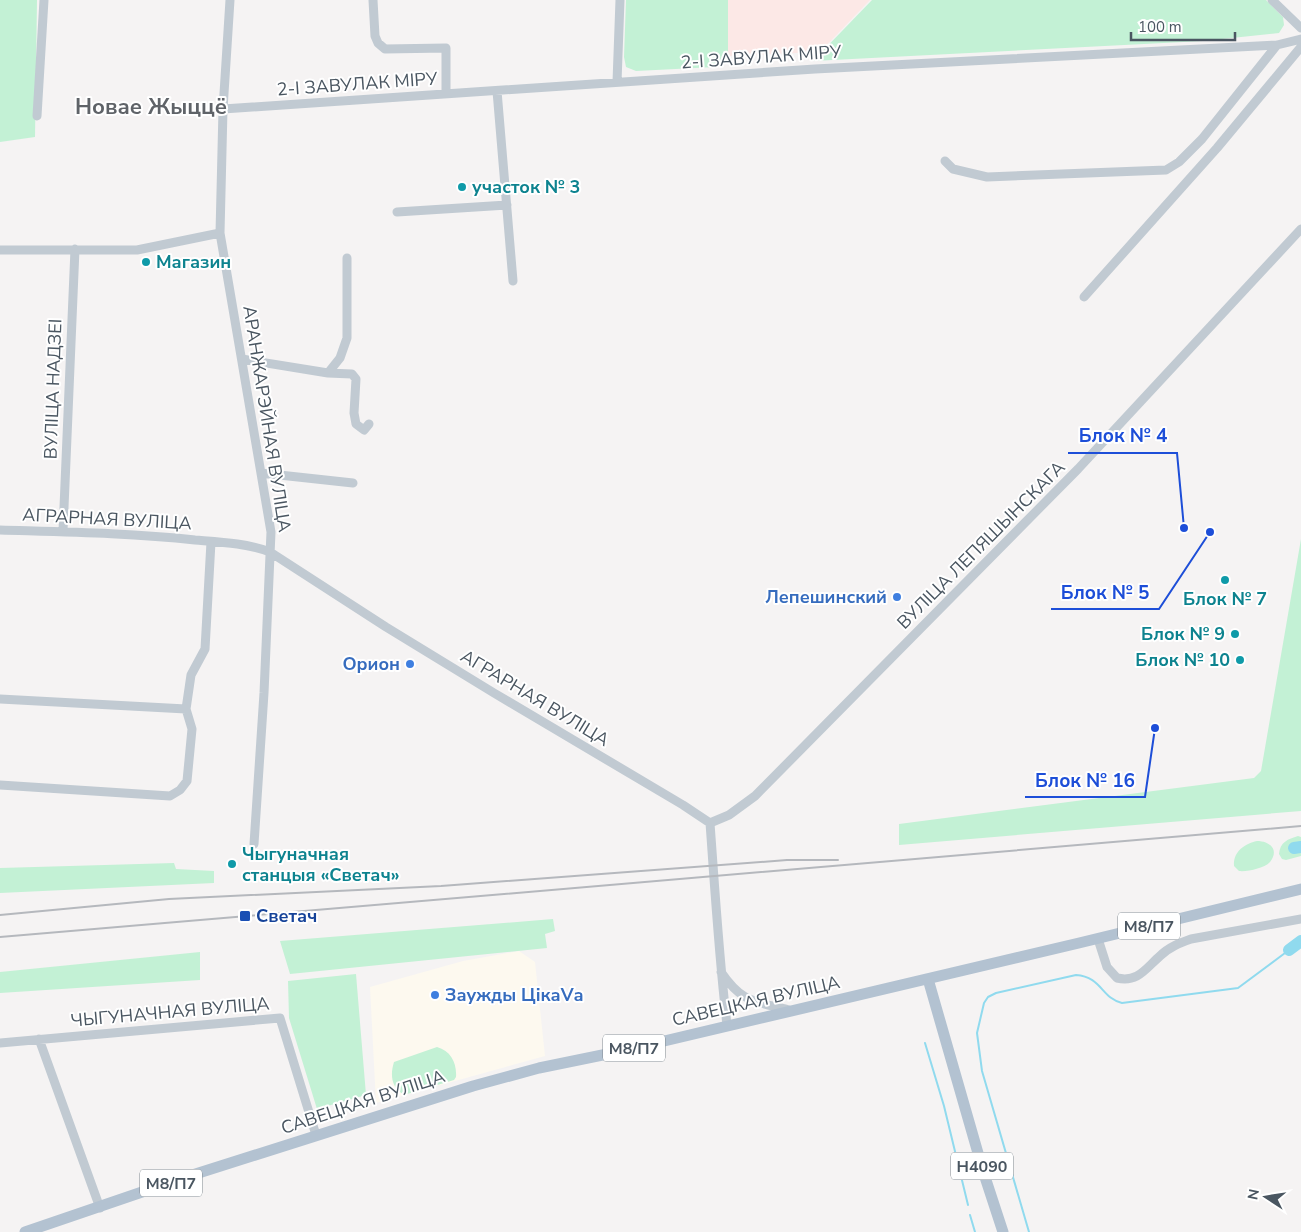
<svg xmlns="http://www.w3.org/2000/svg" width="1301" height="1232" font-family="'Nunito Sans',sans-serif">
	<style>
		.commercial { fill: #fdf9ef }
		.medical { fill: #fce8e6 }
		.green { fill: #c3f1d5 }
		.lines { fill: none; stroke-linecap: round; stroke-linejoin: round }
		.stream { stroke: #90daee; stroke-width: 2 }
		.river { stroke: #90daee; stroke-width: 12 }
		.minor { stroke: #c1cad2; stroke-width: 9 }
		.major { stroke: #b3c2d1; stroke-width: 11 }
		.rail { stroke: #b5b8bd; stroke-width: 2 }
		.culture-dot { fill: #0f9aa8; stroke: #fff; stroke-width: 2 }
		.shop-dot { fill: #3f7fe0; stroke: #fff; stroke-width: 2 }
		.transit-dot { fill: #1a4fb4; stroke: #fff; stroke-width: 2 }
		.labels { text-anchor: middle; stroke-width: 4; stroke-linejoin: round; paint-order: stroke }
		.shield { fill: #fff; stroke: #808990; stroke-width: 1 }
		.shield-label { font-size: 16px; font-weight: bold; fill: #4a5661 }
		.street-label { font-size: 18px; fill: #4a5661; stroke: #fff }
		.culture-label { font-size: 18px; font-weight: bold; fill: #0d838f; stroke: #fff; text-anchor: start }
		.shop-label { font-size: 18px; font-weight: bold; fill: #366cbe; stroke: #fff; text-anchor: end }
		.transit-label { font-size: 18px; font-weight: bold; fill: #164399; stroke: #fff; text-anchor: start }
		.district-label { font-size: 22px; font-weight: bold; fill: #5f6368; stroke: #fff }
		.leader { fill: none; stroke: #1d4ed8; stroke-width: 2 }
		.callout-dot { fill: #1d4ed8; stroke: #fff; stroke-width: 2 }
		.callout-label { font-size: 19px; text-anchor: middle; font-weight: bold; fill: #1d4ed8; stroke: #fff; stroke-width: 4; stroke-linejoin: round; paint-order: stroke }
	</style>
	<rect width="100%" height="100%" fill="#f5f3f3"/>
	<path class="commercial" d="M 519,951 L 535,962 L 545,1056 L 376,1103 L 370,987 L 463,961 Z"/>
	<path class="medical" d="M 728,0 L 870,0 L 820,52 L 728,56 Z"/>
	<path class="green" d="M 0,0 L 37,0 L 35,137 L 0,142 Z
		M 626,0 L 728,0 L 728,56 L 715,67 L 636,71 L 626,67 L 624,57 Z
		M 872,0 L 1266,0 L 1283,17 L 1284,25 L 1279,33 L 1203,41 L 813,61 Z
		M 1301,539 L 1301,811 L 899,845 L 899,824 L 1254,778 L 1261,771 Z
		M 1298,836 L 1301,837 L 1301,856 L 1286,860 L 1282,859 L 1279,854 C 1280,842 1288,839 1298,836 Z
		M 1257,841 C 1269,841 1280,849 1270,862 C 1265,868 1247,872 1239,871 L 1234,866 C 1233,852 1244,844 1257,841 Z
		M 174,863 L 176,869 L 214,871 L 214,883 L 0,893 L 0,868 Z
		M 553,919 L 555,931 L 545,934 L 547,948 L 290,974 L 280,941 Z
		M 200,952 L 200,980 L 0,993 L 0,972 Z
		M 356,974 L 366,1095 L 317,1109 L 289,1018 L 288,981 Z
		M 437,1047 C 451,1051 457,1063 456,1077 L 454,1080 L 404,1095 C 391,1087 390,1075 394,1062 Z"/>
	<g class="lines">
		<path class="stream" d="M 925,1043 L 944,1106 L 968,1205
			M 970,1215 L 975,1232
			M 1029,1232 L 982,1071 L 977,1033 L 984,1003 L 988,997 L 996,993 L 1076,975 C 1102,977 1101,998 1122,1003 L 1238,988 L 1289,950"/>
		<path class="river" d="M 1294,848 L 1301,847
			M 1289,950 L 1301,941"/>
		<path class="minor" d="M 230,0 L 223,109 L 220,233 L 271,532 L 264,693 L 254,844
			M 373,0 L 375,36 L 378,43 L 385,49 L 446,48 L 446,94
			M 1272,0 L 1301,28
			M 617,82 L 620,0
			M 497,91 L 513,281
			M 223,109 L 815,69 L 1277,45 L 1301,39
			M 37,116 L 44,0
			M 945,161 L 953,169 L 987,177 L 1166,170 L 1179,162 L 1202,139 L 1277,45
			M 397,212 L 507,205
			M 0,250 L 137,250 L 220,233
			M 1084,297 L 1217,148 L 1301,47
			M 242,359 L 328,373 L 352,374 L 356,379 L 354,413 L 356,424 L 364,430 L 369,424
			M 328,373 L 340,358 L 347,338 L 347,258
			M 261,473 L 353,483
			M 0,530 C 65,532 130,533 195,540 C 220,542 246,543 270,552 L 386,627 L 494,693 L 683,805 L 710,823
			M 63,531 L 75,249
			M 0,699 L 186,709
			M 0,785 L 170,796 L 180,790 L 187,781 L 192,729 L 186,709 L 191,675 L 205,649 L 211,542
			M 710,823 L 729,815 L 755,796 L 1078,469 L 1301,229
			M 710,823 C 715,891 719,958 727,1025
			M 1098,939 L 1107,967 L 1117,978 C 1138,983 1146,968 1160,956 C 1169,947 1180,943 1191,939 L 1301,919
			M 721,972 C 742,1003 754,1001 789,1010
			M 39,1039 L 100,1208
			M 0,1043 L 280,1018 L 316,1135"/>
		<path class="major" d="M 928,979 L 984,1174 L 1003,1232
			M 25,1232 L 186,1177 L 473,1086 L 539,1068 L 622,1051 L 1079,943 L 1301,889"/>
		<path class="rail" d="M 0,915 L 169,899 L 441,886 L 787,860 L 838,860
			M 0,937 L 1301,826"/>
	</g>
	<g class="culture-dot">
		<circle cx="462" cy="187" r="5"/>
		<circle cx="146" cy="262" r="5"/>
		<circle cx="1225" cy="580" r="5"/>
		<circle cx="1235" cy="634" r="5"/>
		<circle cx="1240" cy="660" r="5"/>
		<circle cx="232" cy="864" r="5"/>
	</g>
	<g class="shop-dot">
		<circle cx="897" cy="597" r="5"/>
		<circle cx="410" cy="664" r="5"/>
		<circle cx="435" cy="995" r="5"/>
	</g>
	<rect class="transit-dot" x="239" y="910" width="12" height="12" rx="2.5"/>
	<g class="labels">
		<g class="shield">
			<rect x="1118" y="912.5" width="62" height="27" rx="4"/>
			<rect x="603" y="1034.5" width="62" height="27" rx="4"/>
			<rect x="951" y="1152.5" width="62" height="27" rx="4"/>
			<rect x="140" y="1169.5" width="62" height="27" rx="4"/>
		</g>
		<g class="shield-label">
			<text x="1149" y="932">М8/П7</text>
			<text x="634" y="1054">М8/П7</text>
			<text x="982" y="1172">Н4090</text>
			<text x="171" y="1189">М8/П7</text>
		</g>
		<g class="street-label">
			<text transform="translate(761 57) rotate(-4)" y="6">2-І ЗАВУЛАК МІРУ</text>
			<text transform="translate(357 84) rotate(-4)" y="6">2-І ЗАВУЛАК МІРУ</text>
			<text transform="translate(53 389) rotate(-88)" y="6">ВУЛІЦА НАДЗЕІ</text>
			<text transform="translate(267 419) rotate(81)" y="6">АРАНЖАРЭЙНАЯ ВУЛІЦА</text>
			<text transform="translate(107 519) rotate(3)" y="6">АГРАРНАЯ ВУЛІЦА</text>
			<text transform="translate(981 545) rotate(-45)" y="6">ВУЛІЦА ЛЕПЯШЫНСКАГА</text>
			<text transform="translate(535 698) rotate(31)" y="6">АГРАРНАЯ ВУЛІЦА</text>
			<text transform="translate(756 1001) rotate(-13)" y="6">САВЕЦКАЯ ВУЛІЦА</text>
			<text transform="translate(170 1012) rotate(-5)" y="6">ЧЫГУНАЧНАЯ ВУЛІЦА</text>
			<text transform="translate(363 1102) rotate(-18)" y="6">САВЕЦКАЯ ВУЛІЦА</text>
		</g>
		<g class="culture-label">
			<text x="472" y="193">участок № 3</text>
			<text x="156" y="268">Магазин</text>
			<text x="1225" y="605" text-anchor="middle">Блок № 7</text>
			<text x="1225" y="640" text-anchor="end">Блок № 9</text>
			<text x="1230" y="666" text-anchor="end">Блок № 10</text>
			<text x="242" y="860">Чыгуначная<tspan x="242" dy="21">станцыя «Светач»</tspan></text>
		</g>
		<g class="shop-label">
			<text x="887" y="603">Лепешинский</text>
			<text x="400" y="670">Орион</text>
			<text x="445" y="1001" text-anchor="start">Заужды ЦікаVа</text>
		</g>
		<g class="transit-label">
			<text x="256" y="922">Светач</text>
		</g>
		<g class="district-label">
			<text x="151" y="114">Новае Жыццё</text>
		</g>
	</g>
	<path class="leader" d="M1184 528L1177 453H1068M1210 532L1159 609H1051M1155 728L1145 797H1025"/>
	<g class="callout-dot">
		<circle cx="1184" cy="528" r="5"/>
		<circle cx="1210" cy="532" r="5"/>
		<circle cx="1155" cy="728" r="5"/>
	</g>
	<g class="callout-label">
		<text x="1123" y="442">Блок № 4</text>
		<text x="1105" y="599">Блок № 5</text>
		<text x="1085" y="787">Блок № 16</text>
	</g>
	<g transform="translate(1266 1197) rotate(282)" stroke="#ffffff" stroke-width="4" paint-order="stroke">
	<path d="M0-4L9 19L0 12L-9 19Z" fill="#4a5661"/>
	<text y="-8" font-size="14" font-weight="bold" text-anchor="middle" fill="#4a5661">N</text>
	</g>
	<path d="M1131 32v8h104v-8" fill="none" stroke="#4a5661" stroke-width="2.5"/>
	<text x="1138" y="32" font-size="15" fill="#4a5661" stroke="#ffffff" stroke-width="4" paint-order="stroke">100 m</text>
</svg>
